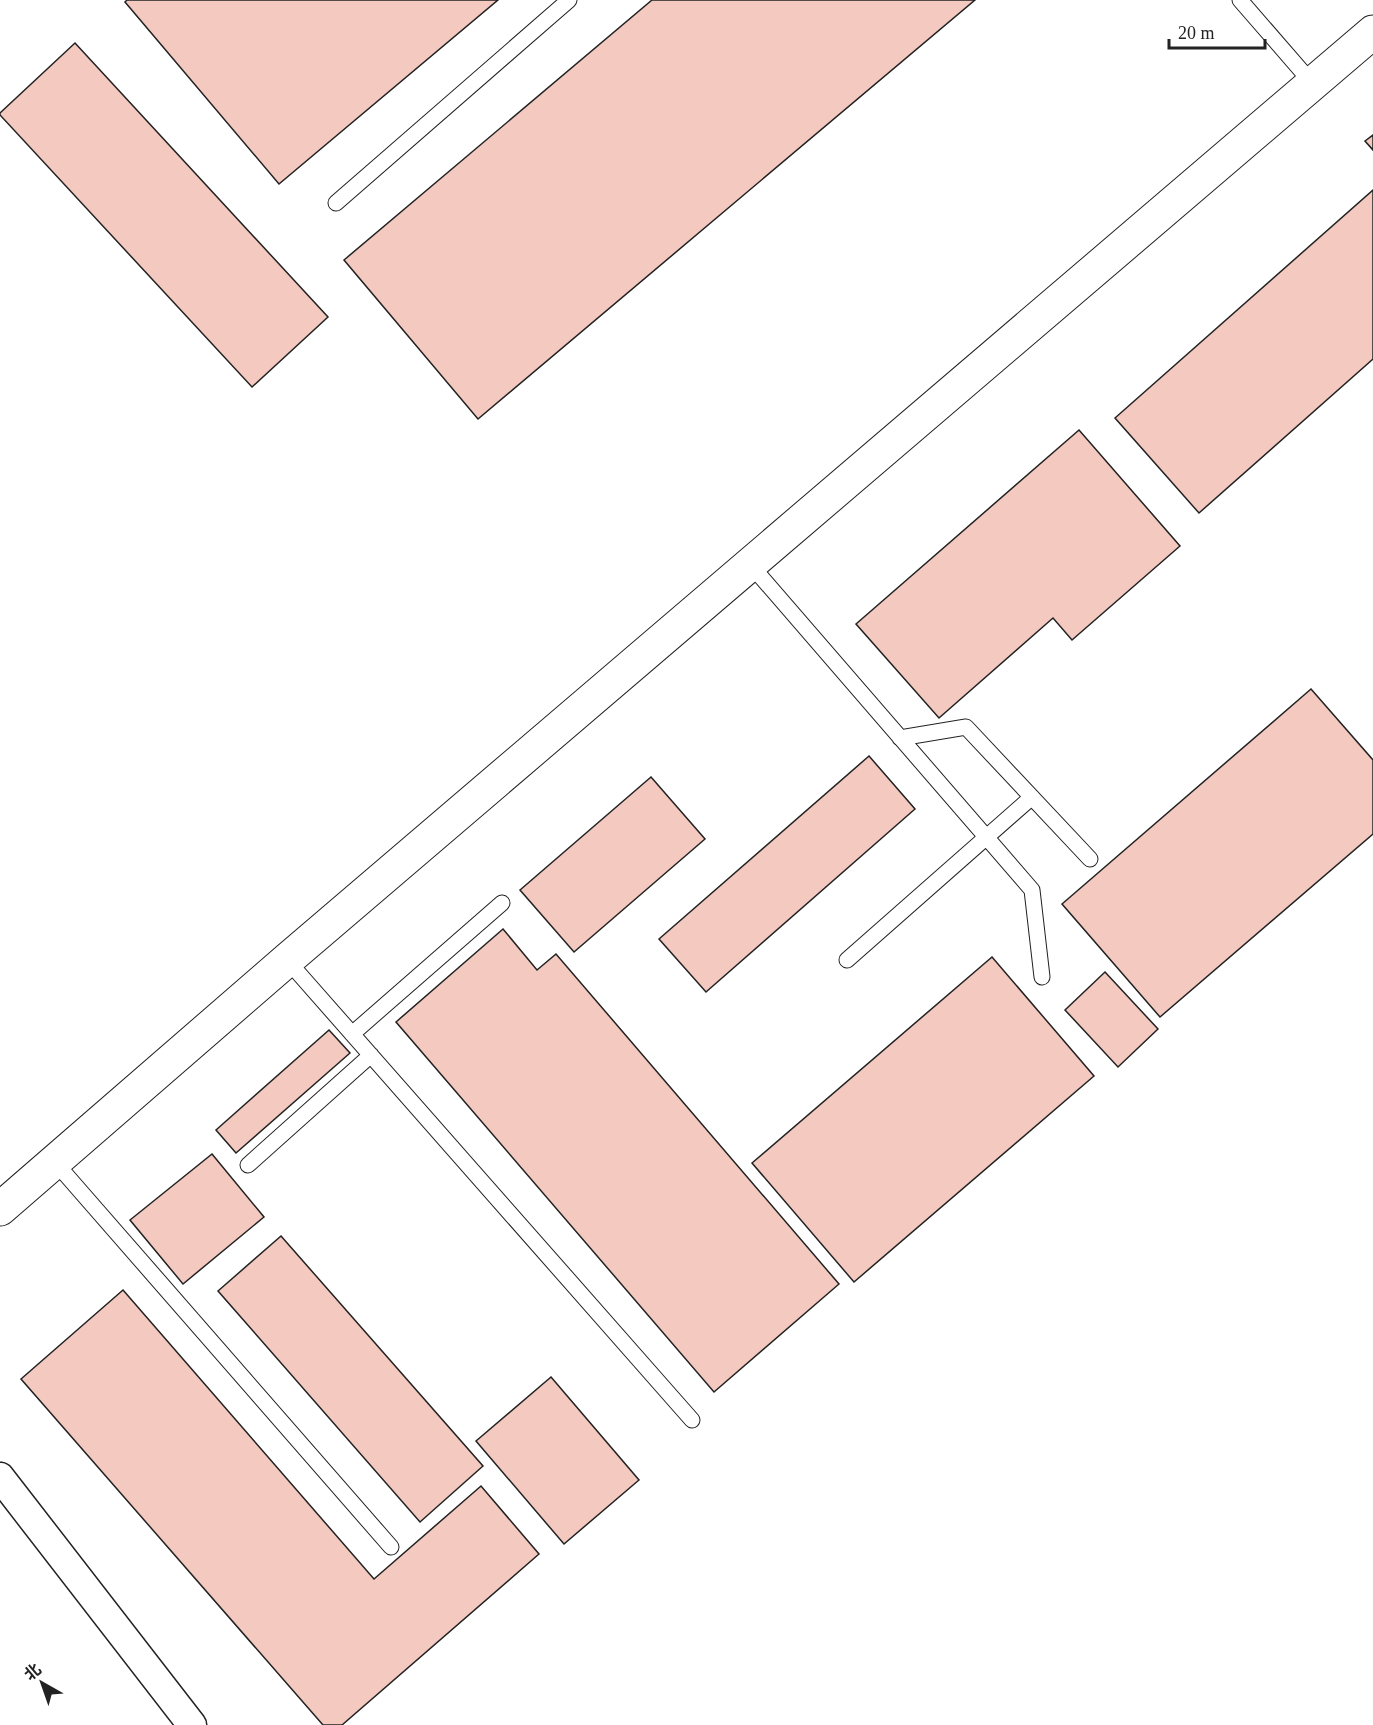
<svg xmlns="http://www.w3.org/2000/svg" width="1373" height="1725" font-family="'Times New Roman','Noto Sans SC',serif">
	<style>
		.building { fill: #f3c9c0; stroke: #222; stroke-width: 1.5 }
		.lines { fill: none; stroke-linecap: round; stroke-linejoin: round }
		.lane-casing { stroke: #222; stroke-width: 17 }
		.street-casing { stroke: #222; stroke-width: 31 }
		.secondary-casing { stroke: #222; stroke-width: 35 }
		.lane { stroke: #fff; stroke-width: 15 }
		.street { stroke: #fff; stroke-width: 28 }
		.secondary { stroke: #fff; stroke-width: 33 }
	</style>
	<rect width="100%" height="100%" fill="#fff"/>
	<path class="building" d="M 127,0 L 498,0 L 279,184 L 125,2 Z
		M 652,0 L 975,0 L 478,419 L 344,260 Z
		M 75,43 L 328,317 L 252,387 L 0,115 L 0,113 Z
		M 1373,135 L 1373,150 L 1365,141 Z
		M 1373,190 L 1373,359 L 1199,513 L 1115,418 Z
		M 1079,430 L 1180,546 L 1072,640 L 1053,618 L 939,718 L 856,624 Z
		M 1311,689 L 1373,760 L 1373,834 L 1160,1017 L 1062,904 Z
		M 869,756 L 915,809 L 706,992 L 659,939 Z
		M 651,777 L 705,839 L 574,952 L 520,890 Z
		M 503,929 L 537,970 L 556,954 L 839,1284 L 714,1392 L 396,1022 Z
		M 992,957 L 1094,1076 L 854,1282 L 752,1163 Z
		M 1105,972 L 1158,1029 L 1118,1067 L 1065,1010 Z
		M 329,1030 L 350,1053 L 236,1153 L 216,1130 Z
		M 212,1154 L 264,1217 L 183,1284 L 130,1220 Z
		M 281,1236 L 483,1466 L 420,1522 L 218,1291 Z
		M 123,1290 L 374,1579 L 481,1486 L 539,1554 L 342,1725 L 323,1725 L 21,1379 Z
		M 551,1377 L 639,1480 L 564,1544 L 476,1441 Z"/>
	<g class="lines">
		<g class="lane-casing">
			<path id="lane" d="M 1240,0 L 1312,83
				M 336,203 L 569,0
				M 750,564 L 1032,890 L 1042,977
				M 900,738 L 966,727 L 1090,859
				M 287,960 L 692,1420
				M 847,960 L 1032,797
				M 352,1034 L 502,903
				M 54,1161 L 391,1547
				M 248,1165 L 371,1055"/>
		</g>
		<g class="street-casing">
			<path id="street" d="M 0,1477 L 192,1725"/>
		</g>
		<g class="secondary-casing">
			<path id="secondary" d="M 0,1209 L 287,960 L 1373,32"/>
		</g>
		<use href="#lane" class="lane"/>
		<use href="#street" class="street"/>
		<use href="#secondary" class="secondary"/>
	</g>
	<g transform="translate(42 1683) rotate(320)" stroke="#ffffff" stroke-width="4.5" paint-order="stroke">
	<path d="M0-4.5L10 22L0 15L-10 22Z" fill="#222222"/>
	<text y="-9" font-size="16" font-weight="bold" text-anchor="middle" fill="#222222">北</text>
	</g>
	<path d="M1169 39v9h96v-9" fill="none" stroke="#222222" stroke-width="3"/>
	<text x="1178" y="39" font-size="18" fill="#222222" stroke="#ffffff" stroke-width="4.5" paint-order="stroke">20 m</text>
</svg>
